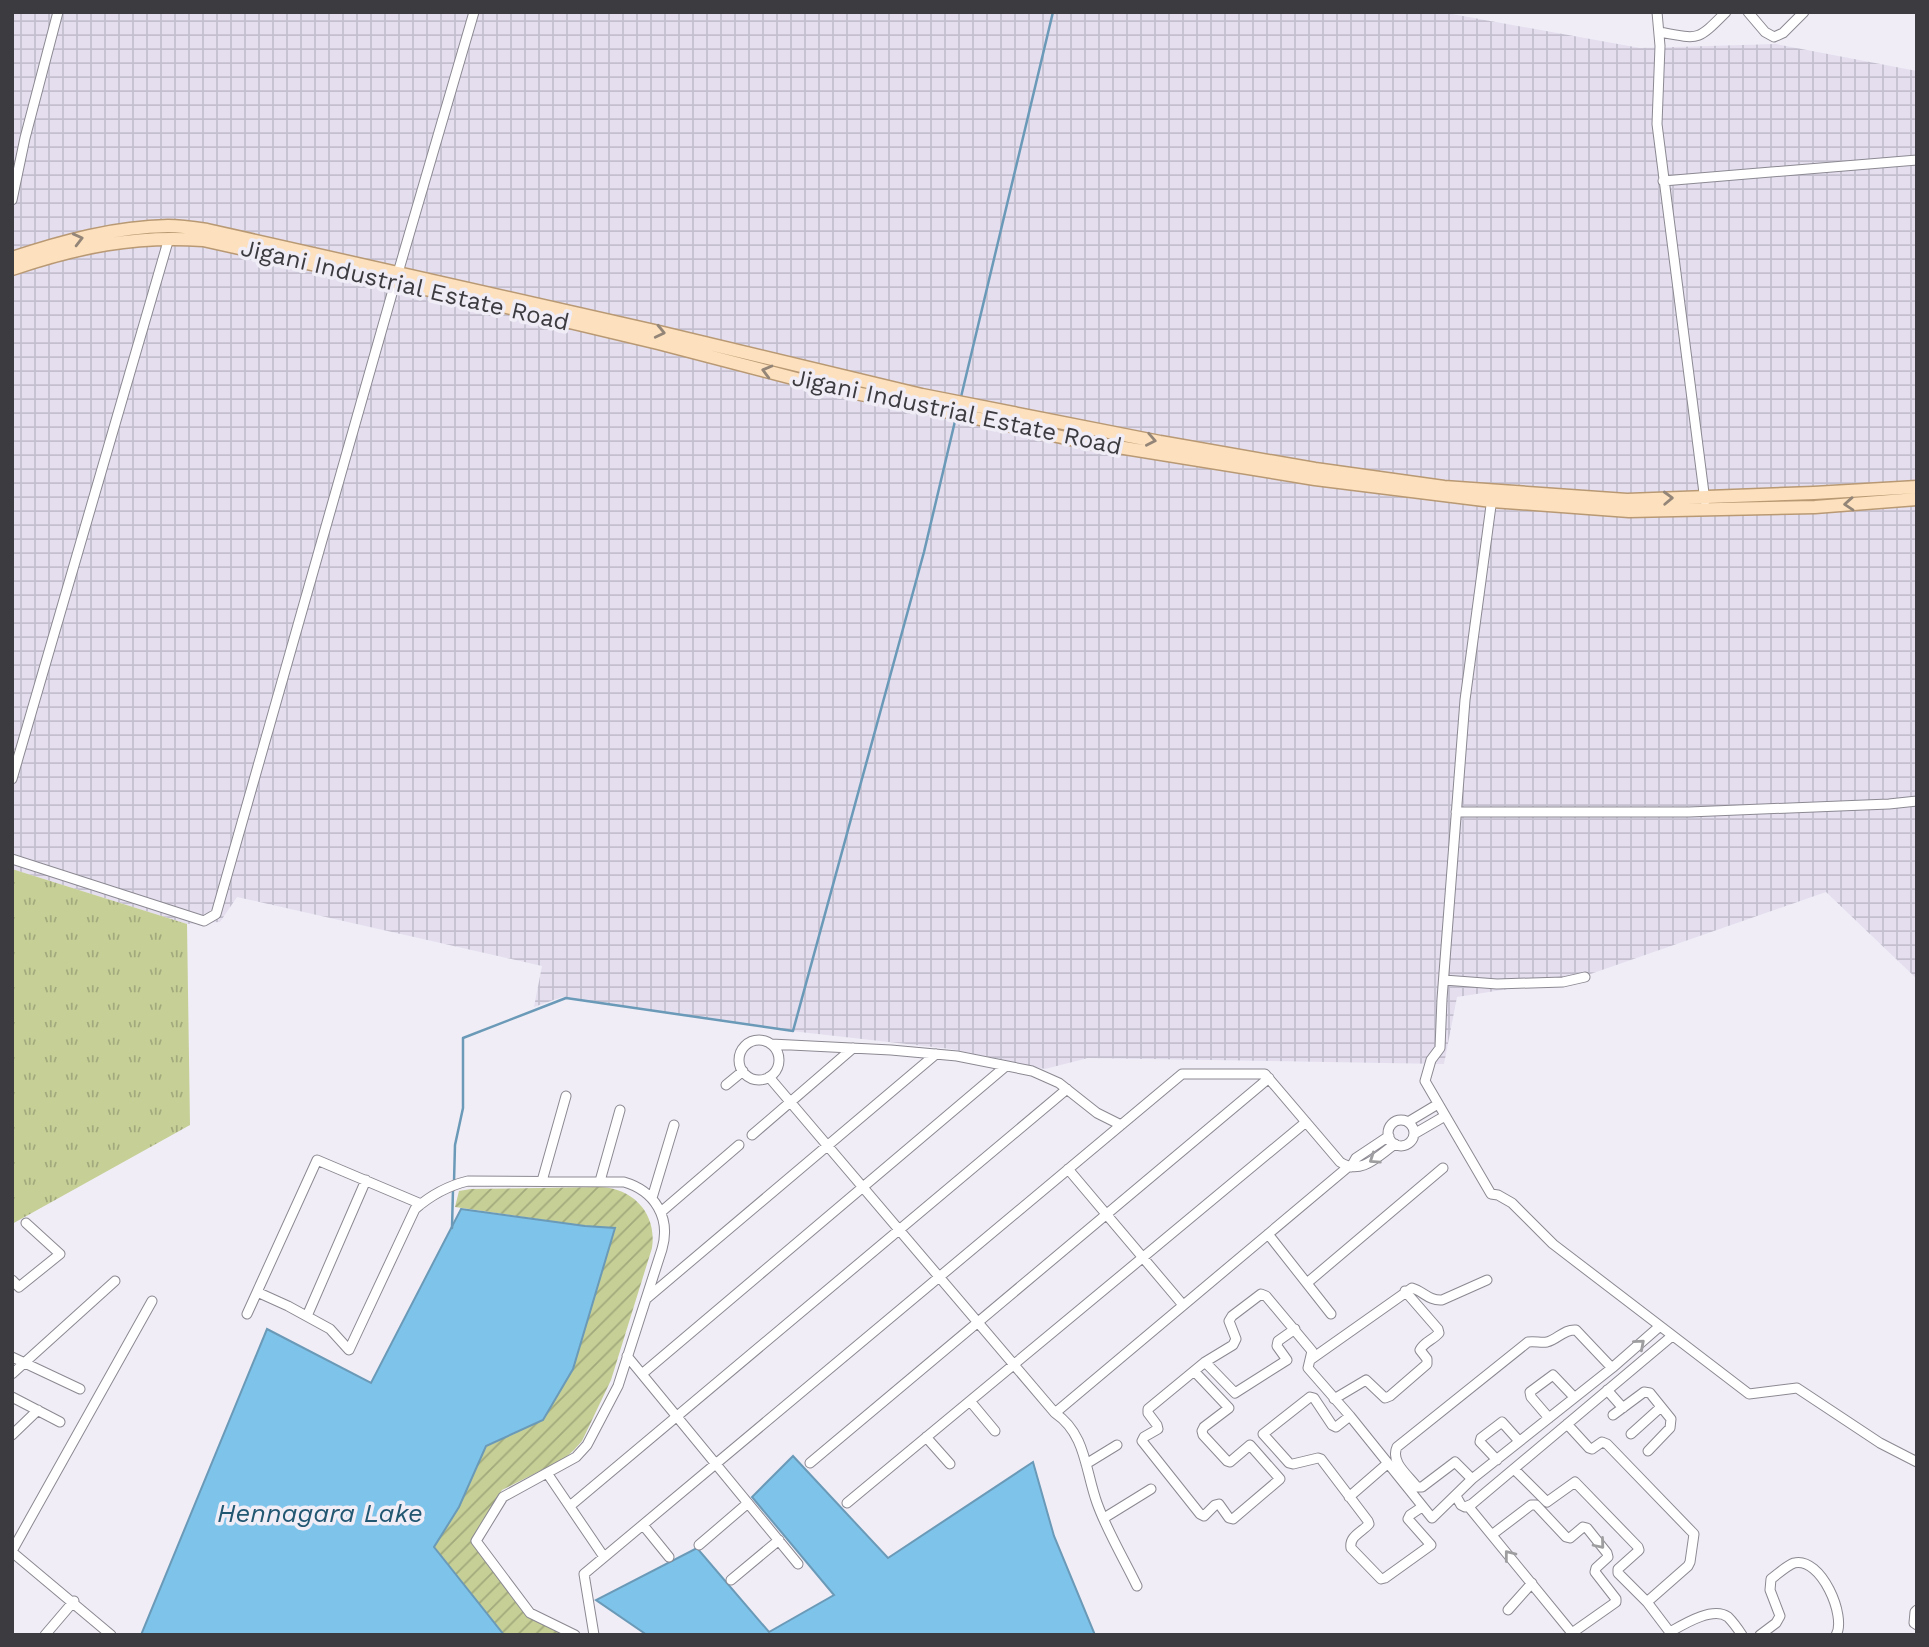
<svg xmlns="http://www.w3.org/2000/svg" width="1929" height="1647" font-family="'Work Sans',sans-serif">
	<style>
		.industrial { fill: url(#industrial-grid) }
		.grass { fill: url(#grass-tufts) }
		.garden { fill: url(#garden-furrows) }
		.water { fill: #7ec3ea; stroke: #6a9ab7; stroke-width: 2 }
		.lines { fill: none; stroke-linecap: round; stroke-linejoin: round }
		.stream { stroke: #6a9ab7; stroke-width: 2.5 }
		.minor-casing { stroke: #8c8992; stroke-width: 11 }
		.major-casing { stroke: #b89974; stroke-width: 15 }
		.minor { stroke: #fff; stroke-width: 9 }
		.major { stroke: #fde0bd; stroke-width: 12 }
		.oneway { stroke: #938578 }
		.oneway2 { stroke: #9e9d9f }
		.labels { text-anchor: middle; stroke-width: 7; stroke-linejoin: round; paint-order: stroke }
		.street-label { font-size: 24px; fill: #3c3b3f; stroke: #f0edf6 }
		.water-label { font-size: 26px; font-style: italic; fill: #225772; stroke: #f0edf6 }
	</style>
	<defs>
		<pattern id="industrial-grid" width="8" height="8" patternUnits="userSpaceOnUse" patternTransform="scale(1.75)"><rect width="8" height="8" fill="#e4deef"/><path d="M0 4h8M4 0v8" fill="none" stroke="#c4bfce"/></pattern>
		<pattern id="grass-tufts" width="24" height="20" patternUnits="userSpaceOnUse" patternTransform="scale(1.75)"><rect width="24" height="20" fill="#c6cf96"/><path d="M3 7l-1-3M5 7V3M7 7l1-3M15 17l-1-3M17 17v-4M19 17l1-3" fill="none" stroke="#a2a97c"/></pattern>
		<pattern id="garden-furrows" width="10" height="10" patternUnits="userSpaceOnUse" patternTransform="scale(1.75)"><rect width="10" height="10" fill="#c6cf96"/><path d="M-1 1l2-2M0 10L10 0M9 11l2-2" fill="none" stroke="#a2a97c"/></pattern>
	</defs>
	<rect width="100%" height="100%" fill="#f0edf6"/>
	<path class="industrial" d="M 12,12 L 1441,12 L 1640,48 L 1776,44 L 1917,71 L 1917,979 L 1826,892 L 1579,978 L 1457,997 L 1444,1064 L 1088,1058 L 1045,1069 L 951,1049 L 800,1032 L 562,997 L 534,1007 L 542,966 L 237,897 L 220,922 L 187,924 L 12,869 Z"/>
	<path class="grass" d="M 12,869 L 187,924 L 190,1125 L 12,1224 Z"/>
	<path class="garden" d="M 601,1187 C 635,1189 657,1215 652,1248 L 611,1380 L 582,1441 L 574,1450 L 564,1459 L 502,1490 L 472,1542 L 526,1614 L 569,1635 L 504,1635 L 434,1547 L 459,1507 L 486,1446 L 543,1420 L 615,1228 L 585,1226 L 455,1207 L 459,1191 L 471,1189 Z"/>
	<path class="water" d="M 461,1209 L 585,1226 L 615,1228 L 573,1369 L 543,1420 L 486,1446 L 459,1507 L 434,1547 L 504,1635 L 141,1635 L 267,1329 L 371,1383 Z
		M 793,1456 L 888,1558 L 1033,1462 L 1054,1536 L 1095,1635 L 647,1635 L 596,1600 L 697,1548 L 769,1632 L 834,1595 L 752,1497 Z"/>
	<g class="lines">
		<path class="stream" d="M 961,397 L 1053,12
			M 454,1182 L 455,1145 L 463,1108 L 463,1038 L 566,998 L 793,1031 L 924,552 L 956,417
			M 452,1228 L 453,1189"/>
		<g class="minor-casing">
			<path id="minor" d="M 1657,12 L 1660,46 L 1657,124 L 1705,501
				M 1748,12 L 1765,32 L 1774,37 L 1783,33 L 1804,12
				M 1659,32 C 1700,39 1696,42 1726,12
				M 1663,181 L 1917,160
				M 12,200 L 25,138 L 58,12
				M 1492,498 L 1465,700 L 1442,999 L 1440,1048 L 1431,1060 L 1425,1081 L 1491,1194 L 1498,1195 L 1512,1203 L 1553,1244 L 1749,1394 L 1797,1388 L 1880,1443 L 1917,1462
				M 12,779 L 169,238
				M 1456,812 L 1689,812 L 1889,804 L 1917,801
				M 12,859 L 204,921 L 216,914 L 395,283 L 474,12
				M 1444,980 L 1497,984 L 1563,982 L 1585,977
				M739 1060a20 20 0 1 1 40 0a20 20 0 1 1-40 0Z
				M 771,1044 L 891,1050 L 957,1056 L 1032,1071 L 1059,1083 L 1097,1113 L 1121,1125
				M 769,1077 L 1055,1413 L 1348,1167
				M 726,1085 L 743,1071
				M1388 1133a13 13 0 1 1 26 0a13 13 0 1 1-26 0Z
				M 1408,1122 L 1438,1104
				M 1414,1134 L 1445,1116
				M 752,1135 L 853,1048
				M 1351,1167 L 1356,1158 L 1389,1136
				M 1068,1169 L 1183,1305
				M 542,1181 L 566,1096
				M 600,1181 L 620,1110
				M 652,1198 L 674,1125
				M 421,1204 L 317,1160 L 257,1292 L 288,1306 L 330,1329 L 349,1350 L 415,1209 C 431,1195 447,1186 468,1181 L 624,1182 C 655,1191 671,1218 662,1249 L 618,1386 L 587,1445 L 576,1457 L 503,1497 L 476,1541 L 530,1613 L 575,1635
				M 661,1212 L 739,1145
				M 1268,1234 L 1331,1314
				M 12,1280 L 19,1287 L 60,1254 L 26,1223
				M 1307,1283 L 1443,1168
				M 646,1299 L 936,1054
				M 247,1314 L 257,1292
				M 307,1316 L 366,1180
				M 1295,1329 L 1278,1341 L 1277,1346 L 1287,1360 L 1235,1393 L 1205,1362 L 1233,1345 L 1236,1339 L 1229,1321 L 1232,1316 L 1261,1294 L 1266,1296 L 1312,1351 L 1308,1368 L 1350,1416 L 1432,1518 L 1472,1479 L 1612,1368 L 1660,1326
				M 627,1356 L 798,1564
				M 12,1357 L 80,1389
				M 1310,1360 L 1412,1288 C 1423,1291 1429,1301 1442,1300 L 1487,1280
				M 1194,1371 L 1229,1408 L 1204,1427 L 1202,1431 L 1203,1435 L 1227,1461 L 1230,1462 L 1250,1445 L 1280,1479 L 1233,1519 L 1229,1518 L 1219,1504 L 1215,1505 L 1204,1516 L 1200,1514 L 1142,1441 L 1144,1437 L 1158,1429 L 1157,1425 L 1148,1413 L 1148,1409 L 1205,1362
				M 12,1374 L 115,1281
				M 642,1374 L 1006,1066
				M 1607,1390 L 1623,1408
				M 12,1397 L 60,1422
				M 1334,1399 L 1366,1380 L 1385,1398 L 1390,1396 L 1427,1364 L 1427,1359 L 1420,1350 C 1424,1342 1433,1340 1439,1333 L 1438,1329 L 1405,1291
				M 970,1401 L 995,1431
				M 1055,1413 C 1086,1434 1085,1470 1097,1503 C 1107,1531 1124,1559 1137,1586
				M 1613,1415 L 1644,1392 L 1650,1393 L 1671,1419 L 1670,1428 L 1648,1451
				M 1350,1416 L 1336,1427 L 1332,1425 L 1314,1398 L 1310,1397 L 1263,1434 L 1289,1463 L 1293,1464 L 1318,1458 L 1321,1459 L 1368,1521 L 1369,1524 C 1362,1532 1349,1536 1351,1548 L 1381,1579 L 1385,1578 L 1431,1545 L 1408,1519 L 1410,1515 L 1422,1507
				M 1549,1418 L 1531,1397 L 1530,1392 L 1553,1375 L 1574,1397
				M 1567,1424 L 1589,1448 L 1592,1449 L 1602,1442 L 1607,1444 L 1694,1534 L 1690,1562 L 1688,1566 L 1647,1602
				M 1631,1434 L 1661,1407
				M 12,1435 L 38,1410
				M 926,1437 L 950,1464
				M 1497,1460 L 1480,1442 L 1481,1438 L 1502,1422 L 1519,1441
				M 810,1463 L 1269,1078
				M 1086,1464 L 1117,1445
				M 1514,1469 L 1547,1502 L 1575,1482 L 1638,1547 L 1639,1550 L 1637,1552 L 1618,1569 L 1618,1573 L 1647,1602 L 1672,1635
				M 547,1473 L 604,1557
				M 1472,1479 L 1455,1462 L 1422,1487 L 1417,1487 C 1408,1475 1390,1462 1397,1447 L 1528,1342 C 1535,1341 1541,1343 1547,1342 C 1558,1339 1564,1329 1576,1330 L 1612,1368
				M 1456,1496 L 1461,1505 L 1465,1507 L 1472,1504 L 1672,1336
				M 1349,1497 L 1387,1464
				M 847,1503 L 1306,1122
				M 570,1506 L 1067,1089
				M 1468,1506 L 1572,1633 L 1616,1602 L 1616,1599 L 1595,1572 L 1596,1568 L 1608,1557 L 1607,1553 L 1587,1528 L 1583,1527 L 1570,1538 L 1566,1537 L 1536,1505 L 1531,1505 L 1493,1534
				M 1104,1518 L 1151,1489
				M 643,1525 L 669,1557
				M 699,1545 L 748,1503
				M 12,1551 L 152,1301
				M 12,1552 L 111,1635
				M 731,1580 L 779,1540
				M 1508,1610 L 1532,1583
				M 1917,1610 L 1915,1612 L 1914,1623 L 1917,1625
				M 1670,1632 C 1684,1624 1713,1606 1728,1617 C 1733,1622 1738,1629 1742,1635
				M 45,1635 L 74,1601
				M 594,1635 L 584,1574 L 1182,1074 L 1265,1074 L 1340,1162 C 1361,1176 1378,1156 1395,1144
				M 1760,1635 L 1776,1623 L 1780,1616 L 1770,1590 L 1771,1579 C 1778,1574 1786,1566 1794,1563 C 1821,1556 1847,1617 1836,1635"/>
		</g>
		<g class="major-casing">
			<path id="major" d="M 12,258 C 63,241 115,227 168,226 C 181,226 194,228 207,230 L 659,332 L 922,395 L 1160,442 L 1315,469 L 1444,487 L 1627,500 L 1814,493 L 1917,487
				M 12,269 C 77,247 135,235 203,240 L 498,305 L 658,343 L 835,389 L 921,406 L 1075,440 L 1315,479 L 1492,501 L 1629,511 L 1815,507 L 1917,499"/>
		</g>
		<use href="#minor" class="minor"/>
		<use href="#major" class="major"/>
	</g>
	<defs><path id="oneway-chevron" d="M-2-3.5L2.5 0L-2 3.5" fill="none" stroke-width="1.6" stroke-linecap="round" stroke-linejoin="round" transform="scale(1.75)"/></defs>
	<g class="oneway">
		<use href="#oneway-chevron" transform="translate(78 239) rotate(-14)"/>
		<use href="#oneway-chevron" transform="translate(660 332) rotate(13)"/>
		<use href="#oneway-chevron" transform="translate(767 371) rotate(-165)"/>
		<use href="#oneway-chevron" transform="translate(1151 440) rotate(11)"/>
		<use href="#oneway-chevron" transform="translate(1668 498) rotate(-2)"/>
		<use href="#oneway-chevron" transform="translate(1849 504) rotate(176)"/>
	</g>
	<g class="oneway2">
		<use href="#oneway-chevron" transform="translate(1374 1159) rotate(146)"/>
		<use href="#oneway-chevron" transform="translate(1640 1344) rotate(-41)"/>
		<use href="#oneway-chevron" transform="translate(1600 1544) rotate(50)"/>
		<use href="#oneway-chevron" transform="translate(1509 1555) rotate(-128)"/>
	</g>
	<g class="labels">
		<g class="street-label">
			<text transform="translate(405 285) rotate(13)" y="8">Jigani Industrial Estate Road</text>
			<text transform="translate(957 412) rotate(12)" y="8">Jigani Industrial Estate Road</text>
		</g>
		<g class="water-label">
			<text x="320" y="1522">Hennagara Lake</text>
		</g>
	</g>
	<rect width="1929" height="1647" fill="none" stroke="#3c3b3f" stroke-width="28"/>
</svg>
